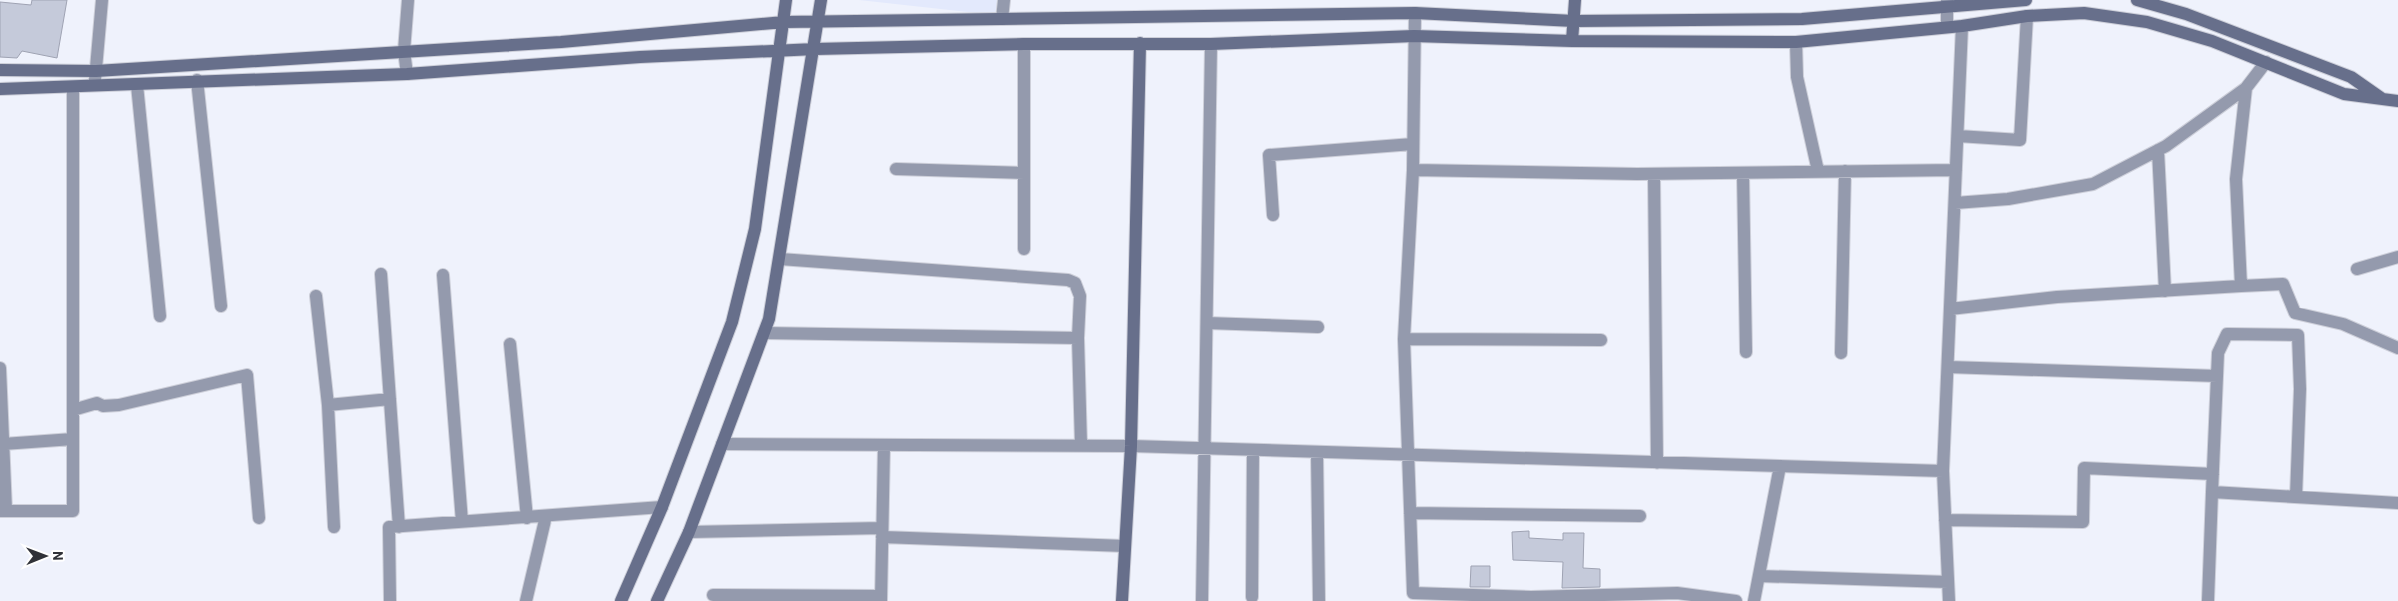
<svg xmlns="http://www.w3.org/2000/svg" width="2398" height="601" font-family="Barlow,sans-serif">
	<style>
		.built { fill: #e3e9fc }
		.building { fill: #c5cada; stroke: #9fa3b3 }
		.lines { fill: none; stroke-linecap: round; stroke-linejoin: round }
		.street-casing { stroke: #cdcfd9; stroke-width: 14 }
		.secondary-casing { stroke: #cdcfd9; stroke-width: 14 }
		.street { stroke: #949aad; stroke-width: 12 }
		.secondary { stroke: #676f8b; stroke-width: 12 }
	</style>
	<rect width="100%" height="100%" fill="#eff2fc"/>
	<path class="built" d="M 859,0 L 997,0 L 995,15 Z"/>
	<path class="building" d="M 32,0 L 67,0 L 57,58 L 22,51 L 17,58 L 0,57 L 0,2 L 31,5 Z
		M 1529,531 L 1529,538 L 1563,540 L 1563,533 L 1584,533 L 1583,568 L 1600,569 L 1600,587 L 1562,588 L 1563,562 L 1513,560 L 1512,532 Z
		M 1471,566 L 1490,566 L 1490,587 L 1470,587 Z"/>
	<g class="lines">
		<g class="street-casing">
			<path id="street" d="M 1415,13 L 1413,170 L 1404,339 L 1413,593 L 1531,597
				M 1002,19 L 1004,0
				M 1947,27 L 1947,0
				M 1796,42 L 1797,77 L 1818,171
				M 1024,44 L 1024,249
				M 407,74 L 404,51 L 408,0
				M 95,80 L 102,0
				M 197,80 L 221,306
				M 137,85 L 160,316
				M 1958,136 L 2020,140 L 2027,16
				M 2158,150 L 2165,291
				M 896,169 L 1024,173
				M 1413,170 L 1637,174 L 1956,170
				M 1743,173 L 1746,352
				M 1654,174 L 1657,463
				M 1955,203 L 2008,199 L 2093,184 L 2166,146 L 2246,88
				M 1273,215 L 1269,155 L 1413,144
				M 780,259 L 1068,280 L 1075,283 L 1080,296 L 1078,338 L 1081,445
				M 2357,269 L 2398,257
				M 381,274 L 399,527
				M 443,275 L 462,522
				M 2241,286 L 2283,284 L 2295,313 L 2343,324 L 2398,348
				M 316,296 L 328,405 L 390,399
				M 1950,309 L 2057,297 L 2241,286 L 2236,179 L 2246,88 L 2266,62
				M 1207,323 L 1318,327
				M 764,333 L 1078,338
				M 1404,339 L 1601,340
				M 510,344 L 527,518
				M 1841,353 L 1845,171
				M 1948,367 L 2217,376
				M 0,368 L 6,510
				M 328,405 L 334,527
				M 73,410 L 97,403 L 103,406 L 119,405 L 247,375 L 259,518
				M 3,444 L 73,439
				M 722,444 L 1131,446 L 1943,471
				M 1317,452 L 1319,601
				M 2212,492 L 2218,353 L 2227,334 L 2298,335 L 2300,389 L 2296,497
				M 0,511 L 73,511 L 73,87
				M 1410,513 L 1640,516
				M 1945,520 L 2083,522 L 2084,468 L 2213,474
				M 689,532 L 882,528
				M 882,537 L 1125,546
				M 1759,576 L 1948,582
				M 713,595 L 881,596
				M 1252,597 L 1253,450
				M 390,601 L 389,527 L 662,507
				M 526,601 L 546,516
				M 881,601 L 884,445
				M 1202,601 L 1211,44
				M 1531,601 L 1531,597 L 1677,593 L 1736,601
				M 1754,601 L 1780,466
				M 1949,601 L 1943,471 L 1962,26
				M 2208,601 L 2212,492 L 2398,503"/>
		</g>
		<g class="secondary-casing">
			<path id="secondary" d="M 2137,0 L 2186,14 L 2351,77 L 2381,98
				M 1572,41 L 1575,0
				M 0,70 L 96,71 L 561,42 L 784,22 L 1415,13 L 1574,21 L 1802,19 L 2026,0
				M 0,89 L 407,74 L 640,57 L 815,49 L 1024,44 L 1211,44 L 1414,36 L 1572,41 L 1796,42 L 1962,26 L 2027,16 L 2084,13 L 2147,22 L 2212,41 L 2344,94 L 2398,101
				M 621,601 L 662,507 L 732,322 L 755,229 L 786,0
				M 657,601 L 689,532 L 769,319 L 821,0
				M 1122,601 L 1131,446 L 1140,43"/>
		</g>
		<use href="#street" class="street"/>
		<use href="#secondary" class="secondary"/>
	</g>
	<g transform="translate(45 556) rotate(89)" stroke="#ffffff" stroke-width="4" paint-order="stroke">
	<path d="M0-4L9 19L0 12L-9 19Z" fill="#303238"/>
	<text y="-8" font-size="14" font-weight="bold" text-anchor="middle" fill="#303238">N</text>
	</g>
</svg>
